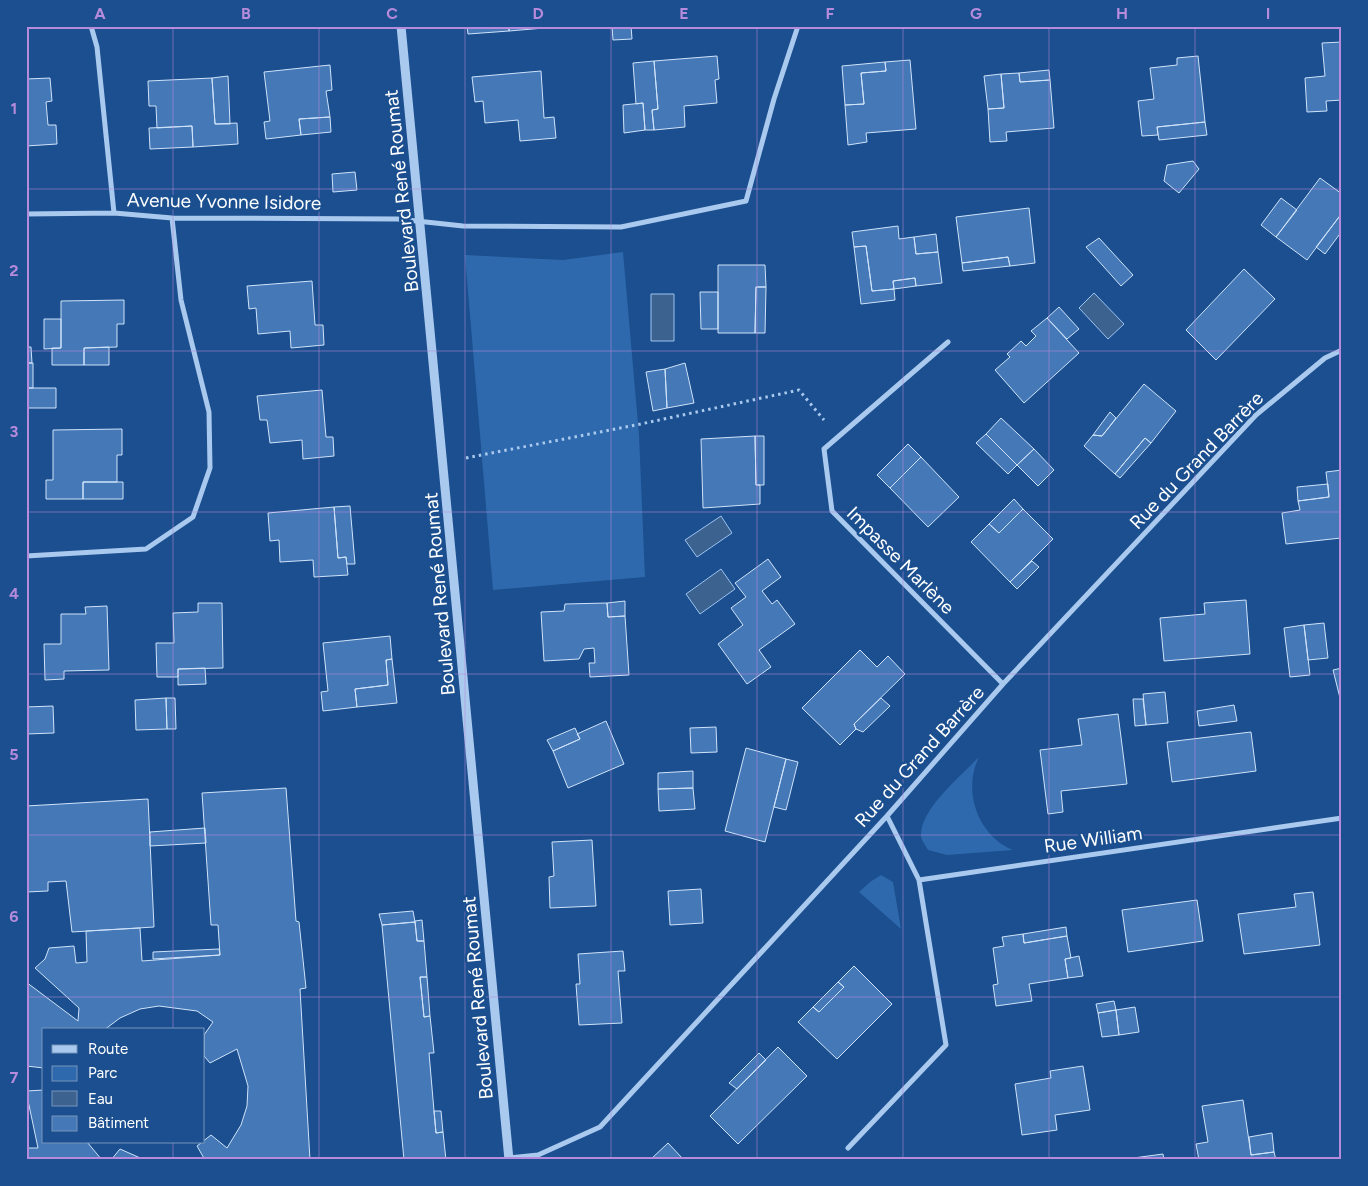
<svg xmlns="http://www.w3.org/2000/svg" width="1368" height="1186" font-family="Figtree,sans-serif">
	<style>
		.green { fill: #2e69ad }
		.water { fill: #3c6290; stroke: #9cc4f0 }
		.building { fill: #4478b7; stroke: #cfe3fa }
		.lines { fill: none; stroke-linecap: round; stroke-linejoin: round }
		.path { stroke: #a9c9ee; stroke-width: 3; stroke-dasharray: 2.5 4; stroke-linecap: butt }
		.minor { stroke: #a9c9ee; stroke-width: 5 }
		.tertiary { stroke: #a9c9ee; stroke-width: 9 }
		.grid { fill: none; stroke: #b68bdc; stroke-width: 1; stroke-opacity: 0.55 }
		.labels { text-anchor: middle; stroke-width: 5; stroke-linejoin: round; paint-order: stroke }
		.street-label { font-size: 19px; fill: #fff; stroke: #1b4f8f }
		.neatline { fill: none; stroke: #b68bdc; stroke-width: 2 }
		.grid-label { font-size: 16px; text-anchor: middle; font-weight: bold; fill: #b68bdc }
	</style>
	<rect width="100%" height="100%" fill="#1b4f8f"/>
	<path class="green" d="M 623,252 L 639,435 L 645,577 L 493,590 L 465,255 L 563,260 Z
		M 979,757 C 962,791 978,836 1013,850 L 947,855 L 928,850 C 926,846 921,840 921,836 C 920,809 961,776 979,757 Z
		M 881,875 L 893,882 L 901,929 L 859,892 L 870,882 Z"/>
	<path class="water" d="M 1094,293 L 1124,324 L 1108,339 L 1079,308 Z
		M 651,294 L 674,294 L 674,341 L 651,341 Z
		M 721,516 L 732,533 L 697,557 L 685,540 Z
		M 721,569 L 735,589 L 700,614 L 686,594 Z"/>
	<path class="building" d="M 467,26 L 509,26 L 509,31 L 468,34 Z
		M 509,26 L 544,26 L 544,28 L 509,31 Z
		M 612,26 L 631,26 L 632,39 L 613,40 Z
		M 1342,42 L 1342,100 L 1326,101 L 1327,111 L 1307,112 L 1305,78 L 1325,76 L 1322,43 Z
		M 717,56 L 719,79 L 715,80 L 717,103 L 684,106 L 685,127 L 654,130 L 652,110 L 658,109 L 654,61 Z
		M 1198,56 L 1205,122 L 1157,127 L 1158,135 L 1142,136 L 1138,101 L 1154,99 L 1150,68 L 1177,65 L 1177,58 Z
		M 910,60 L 916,129 L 866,133 L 867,142 L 848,145 L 845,105 L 864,104 L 861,73 L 886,71 L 885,62 Z
		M 654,61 L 658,109 L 652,110 L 654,130 L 645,130 L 643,103 L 636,104 L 633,63 Z
		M 885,62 L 886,71 L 861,73 L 864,104 L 845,105 L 842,66 Z
		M 330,65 L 332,90 L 326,91 L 330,117 L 299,119 L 301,135 L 266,139 L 264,122 L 270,121 L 264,72 Z
		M 1049,70 L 1050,80 L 1020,82 L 1019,73 Z
		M 541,71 L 544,118 L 554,117 L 556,138 L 520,141 L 518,120 L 485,123 L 483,101 L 475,102 L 472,77 Z
		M 1019,73 L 1020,82 L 1050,80 L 1054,128 L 1006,132 L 1007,141 L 990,142 L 988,109 L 1004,108 L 1001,74 Z
		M 1001,74 L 1004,108 L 988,109 L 984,76 Z
		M 228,76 L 230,124 L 215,124 L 212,78 Z
		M 50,78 L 52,101 L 46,102 L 48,125 L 56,125 L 57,144 L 26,146 L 26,79 Z
		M 212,78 L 215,124 L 237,123 L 238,144 L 193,147 L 192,126 L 157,128 L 156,106 L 149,106 L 148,81 Z
		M 643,103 L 645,130 L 624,133 L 623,105 Z
		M 330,117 L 331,132 L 301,135 L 299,119 Z
		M 1205,122 L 1207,135 L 1159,140 L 1157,127 Z
		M 192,126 L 193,147 L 150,149 L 149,128 Z
		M 1193,161 L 1199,169 L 1179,193 L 1164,181 L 1167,165 Z
		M 355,172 L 357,190 L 333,192 L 332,174 Z
		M 1320,178 L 1342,194 L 1342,213 L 1307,260 L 1276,237 Z
		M 1281,198 L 1297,210 L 1276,237 L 1261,225 Z
		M 1029,208 L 1035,263 L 1010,266 L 1008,257 L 962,263 L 956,217 Z
		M 1342,213 L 1342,231 L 1325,254 L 1316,247 Z
		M 898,226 L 899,239 L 914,237 L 916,254 L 938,252 L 942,283 L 916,286 L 915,278 L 893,281 L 894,289 L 872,291 L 866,246 L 854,247 L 852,232 Z
		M 936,234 L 938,252 L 916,254 L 914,237 Z
		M 1099,238 L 1133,275 L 1121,286 L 1086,247 Z
		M 866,246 L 872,291 L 894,289 L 895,300 L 861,304 L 854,247 Z
		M 1008,257 L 1010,266 L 963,271 L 962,263 Z
		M 718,265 L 765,265 L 766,287 L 756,287 L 755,333 L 718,333 Z
		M 1244,269 L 1275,299 L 1216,360 L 1186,330 Z
		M 915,278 L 916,286 L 894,289 L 893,281 Z
		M 312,281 L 315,325 L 323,325 L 324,345 L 291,348 L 290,331 L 258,334 L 256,308 L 249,309 L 247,286 Z
		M 756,287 L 766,287 L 765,333 L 755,333 Z
		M 700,292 L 718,292 L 718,329 L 701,329 Z
		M 124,300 L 124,324 L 117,324 L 117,347 L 84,348 L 84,365 L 52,365 L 52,348 L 61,348 L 61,301 Z
		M 1059,307 L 1079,329 L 1067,339 L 1047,318 Z
		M 1047,318 L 1079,353 L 1024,403 L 995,370 L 1010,357 L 1007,354 L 1021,341 L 1026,346 L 1036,336 L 1031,331 Z
		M 44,319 L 61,319 L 61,348 L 44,349 Z
		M 26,347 L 31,347 L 32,363 L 26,363 Z
		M 109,347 L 109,365 L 84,365 L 84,348 Z
		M 26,363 L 33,363 L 33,388 L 26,388 Z
		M 685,363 L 694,403 L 667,408 L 665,369 Z
		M 665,369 L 667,408 L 653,411 L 646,372 Z
		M 1144,384 L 1176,411 L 1151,443 L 1145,438 L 1115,474 L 1084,446 L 1093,435 L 1102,436 Z
		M 26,388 L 56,388 L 56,408 L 26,408 Z
		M 322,390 L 326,437 L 333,437 L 334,456 L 303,459 L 302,440 L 270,443 L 267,420 L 260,420 L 257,396 Z
		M 1110,412 L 1116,418 L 1102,436 L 1093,435 Z
		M 1001,418 L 1034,449 L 1017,465 L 986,434 Z
		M 122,429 L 122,455 L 117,455 L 117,482 L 83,482 L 83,499 L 46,499 L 46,480 L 53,480 L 53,430 Z
		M 986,434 L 1017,465 L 1008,474 L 976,443 Z
		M 755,436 L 756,485 L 760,485 L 760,504 L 703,508 L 701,439 Z
		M 755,436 L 764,436 L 764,485 L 756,485 Z
		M 1145,438 L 1151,443 L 1120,478 L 1115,474 Z
		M 908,444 L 921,457 L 890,488 L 877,475 Z
		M 1034,449 L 1054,470 L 1038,486 L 1017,465 Z
		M 921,457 L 959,497 L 928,527 L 890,488 Z
		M 1342,470 L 1342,545 L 1341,538 L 1286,544 L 1282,513 L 1300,510 L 1298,501 L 1329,497 L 1326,472 Z
		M 83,482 L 123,482 L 123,499 L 83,499 Z
		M 1328,484 L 1329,497 L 1298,501 L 1297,487 Z
		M 1014,499 L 1023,509 L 999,533 L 989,524 Z
		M 350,506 L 355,564 L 347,564 L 346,557 L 338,558 L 334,507 Z
		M 334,507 L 338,558 L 346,557 L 348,575 L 314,577 L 313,560 L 280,562 L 279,540 L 270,541 L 268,513 Z
		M 1023,509 L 1053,539 L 1010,582 L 971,542 L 989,524 L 999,533 Z
		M 768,559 L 781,577 L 762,591 L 772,604 L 777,600 L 795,624 L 759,650 L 771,667 L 747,684 L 718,644 L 743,625 L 731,608 L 746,597 L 735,583 Z
		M 1032,561 L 1039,567 L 1017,589 L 1010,582 Z
		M 1246,600 L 1250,654 L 1164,661 L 1160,618 L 1205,614 L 1204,603 Z
		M 625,601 L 625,616 L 608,617 L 607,603 Z
		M 198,603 L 222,603 L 223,668 L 178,669 L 178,677 L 157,677 L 156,643 L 174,643 L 173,613 L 198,612 Z
		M 607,603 L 608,617 L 625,616 L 629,675 L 590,677 L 589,663 L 595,663 L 594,648 L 584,649 L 579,659 L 544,661 L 541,612 L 564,611 L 565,604 Z
		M 107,606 L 109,670 L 64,671 L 64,679 L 45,680 L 44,644 L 61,644 L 61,614 L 86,614 L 85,607 Z
		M 1324,623 L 1328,658 L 1308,660 L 1304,625 Z
		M 1304,625 L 1310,675 L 1290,677 L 1284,628 Z
		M 390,636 L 392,659 L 386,660 L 388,685 L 355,689 L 357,707 L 323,711 L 321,692 L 328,691 L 323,643 Z
		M 860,650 L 877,667 L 888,656 L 905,674 L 854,724 L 856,729 L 840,745 L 802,708 Z
		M 392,659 L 397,703 L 357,707 L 355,689 L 388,685 L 386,660 Z
		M 205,668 L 206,684 L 178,685 L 178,669 Z
		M 1342,668 L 1342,706 L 1333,670 Z
		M 1165,692 L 1168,723 L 1146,725 L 1143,694 Z
		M 166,698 L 167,729 L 136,730 L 135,700 Z
		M 166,698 L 175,698 L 176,729 L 167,729 Z
		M 881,698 L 890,706 L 863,732 L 856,729 L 854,724 Z
		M 1133,699 L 1143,699 L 1146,725 L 1135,726 Z
		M 1234,705 L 1237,721 L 1199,726 L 1197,711 Z
		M 53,706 L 54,733 L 26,734 L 26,707 Z
		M 1118,714 L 1127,784 L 1061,791 L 1063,812 L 1048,814 L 1040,750 L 1082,745 L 1078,719 Z
		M 606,721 L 624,764 L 568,788 L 553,751 L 580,739 L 577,734 Z
		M 716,727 L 717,752 L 691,753 L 690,728 Z
		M 575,728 L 580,739 L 553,751 L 547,740 Z
		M 1251,732 L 1256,771 L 1172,782 L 1167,742 Z
		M 746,748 L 786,759 L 765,842 L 725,831 Z
		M 786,759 L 798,762 L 786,810 L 774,807 Z
		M 693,771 L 693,788 L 658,789 L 658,773 Z
		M 286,788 L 296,921 L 299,922 L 306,988 L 300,989 L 310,1160 L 205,1160 L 197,1146 L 211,1135 L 227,1148 L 241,1125 L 247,1106 L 248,1086 L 237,1049 L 210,1063 L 204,1056 L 204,1035 L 213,1022 L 197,1011 L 159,1006 L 140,1009 L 120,1018 L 104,1030 L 44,1030 L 44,1068 L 26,1066 L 26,982 L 78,1021 L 79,1008 L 35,968 L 45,959 L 49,948 L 74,946 L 76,963 L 87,962 L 86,931 L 140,928 L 142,961 L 220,955 L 218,925 L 211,925 L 202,793 Z
		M 693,788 L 695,809 L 659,811 L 658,789 Z
		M 148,799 L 154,927 L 72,932 L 66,881 L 48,882 L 48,891 L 26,892 L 26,806 Z
		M 205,828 L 206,843 L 150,846 L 150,832 Z
		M 592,840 L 596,906 L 550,908 L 549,877 L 554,876 L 552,842 Z
		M 701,889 L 703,923 L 670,925 L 668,891 Z
		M 1313,892 L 1320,945 L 1244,954 L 1238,914 L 1296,907 L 1294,894 Z
		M 1197,900 L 1203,941 L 1128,952 L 1122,910 Z
		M 413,911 L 415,922 L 382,925 L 379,914 Z
		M 422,920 L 424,941 L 417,941 L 415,921 Z
		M 415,922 L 417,941 L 424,941 L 427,977 L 420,977 L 424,1017 L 430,1016 L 434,1053 L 429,1053 L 434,1111 L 436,1133 L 443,1132 L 446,1160 L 404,1160 L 382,925 Z
		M 1066,927 L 1067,936 L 1024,943 L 1023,934 Z
		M 1023,934 L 1024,943 L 1067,936 L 1071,958 L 1065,959 L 1068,978 L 1029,984 L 1032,1001 L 996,1006 L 993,985 L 998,984 L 993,948 L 1004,946 L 1002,937 Z
		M 219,949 L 220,955 L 153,959 L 153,952 Z
		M 623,951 L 625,971 L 618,971 L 622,1023 L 579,1025 L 576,984 L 580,984 L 578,954 Z
		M 1079,956 L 1083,976 L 1068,978 L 1065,959 Z
		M 854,966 L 892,1004 L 837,1059 L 798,1022 L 813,1007 L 819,1012 L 844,987 L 838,982 Z
		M 420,977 L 427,977 L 430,1016 L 424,1017 Z
		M 838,982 L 844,987 L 819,1012 L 813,1007 Z
		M 1114,1001 L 1116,1010 L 1098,1013 L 1096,1004 Z
		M 1135,1007 L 1139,1032 L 1119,1035 L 1116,1010 Z
		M 1116,1010 L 1119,1035 L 1102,1037 L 1098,1013 Z
		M 778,1047 L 807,1076 L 738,1144 L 710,1116 Z
		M 759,1053 L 766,1060 L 737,1089 L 729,1083 Z
		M 1083,1066 L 1090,1110 L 1055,1115 L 1057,1130 L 1022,1135 L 1015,1084 L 1051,1078 L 1050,1071 Z
		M 44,1090 L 44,1142 L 87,1142 L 102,1160 L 26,1160 L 26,1148 L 38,1148 L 26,1091 Z
		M 1243,1100 L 1251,1155 L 1274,1152 L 1276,1160 L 1199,1160 L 1196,1144 L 1208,1142 L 1202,1106 Z
		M 434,1111 L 441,1111 L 443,1132 L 436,1133 Z
		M 1272,1133 L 1274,1152 L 1251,1155 L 1249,1137 Z
		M 668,1143 L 684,1160 L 650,1160 Z
		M 120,1149 L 138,1157 L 145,1160 L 111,1160 Z
		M 1163,1154 L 1164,1160 L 1126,1160 L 1126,1159 Z"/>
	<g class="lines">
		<path class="path" d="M 466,458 L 636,425 L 799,390 L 824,420"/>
		<path class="minor" d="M 91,26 L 97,47 L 114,213
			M 26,214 L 114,213 L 172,218 L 398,219 L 463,226 L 621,227 L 746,201 L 774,99 L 798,26
			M 948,342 L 824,449 L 832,511 L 1003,684
			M 26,556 L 146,549 L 193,517 L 210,468 L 209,412 L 181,300 L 172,218
			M 919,880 L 1342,818
			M 848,1148 L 946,1045 L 919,880 L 887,816
			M 509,1158 L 538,1155 L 600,1127 L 887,816 L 1003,684 L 1256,415 L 1325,358 L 1342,350"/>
		<path class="tertiary" d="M 401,26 L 509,1160"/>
	</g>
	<path class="grid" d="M 173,26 L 173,1030M 319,26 L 319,1160M 465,26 L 465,1160M 611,26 L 611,1160M 757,26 L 757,1160M 903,26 L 903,1160M 1049,26 L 1049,1160M 1195,26 L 1195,1160M 26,189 L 1342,189M 26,351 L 1342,351M 26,512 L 1342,512M 26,674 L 1342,674M 26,835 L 1342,835M 26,997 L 1342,997M 173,1142 L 173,1160"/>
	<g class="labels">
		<g class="street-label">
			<text transform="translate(401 191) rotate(-96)" y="7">Boulevard René Roumat</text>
			<text transform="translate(224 201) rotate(1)" y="7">Avenue Yvonne Isidore</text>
			<text transform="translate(1196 460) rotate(-46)" y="7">Rue du Grand Barrère</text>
			<text transform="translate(901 560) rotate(45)" y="7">Impasse Marlène</text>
			<text transform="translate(439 594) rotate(-95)" y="7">Boulevard René Roumat</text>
			<text transform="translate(919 756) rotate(-48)" y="7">Rue du Grand Barrère</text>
			<text transform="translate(1093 839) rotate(-8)" y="7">Rue William</text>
			<text transform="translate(477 998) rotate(-95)" y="7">Boulevard René Roumat</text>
		</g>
	</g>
	<rect width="1368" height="1186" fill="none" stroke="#1b4f8f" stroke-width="55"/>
	<rect x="42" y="1028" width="162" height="115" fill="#1b4f8f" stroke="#7695bc"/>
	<rect x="52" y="1045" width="25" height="8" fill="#a9c9ee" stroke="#7695bc"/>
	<text x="88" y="1054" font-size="15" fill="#ffffff">Route</text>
	<rect x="52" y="1066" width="25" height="15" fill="#2e69ad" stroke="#7695bc"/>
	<text x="88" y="1078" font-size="15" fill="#ffffff">Parc</text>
	<rect x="52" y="1091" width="25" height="15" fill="#3c6290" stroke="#7695bc"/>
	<text x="88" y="1104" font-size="15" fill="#ffffff">Eau</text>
	<rect x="52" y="1116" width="25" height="15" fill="#4478b7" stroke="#7695bc"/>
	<text x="88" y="1128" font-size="15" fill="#ffffff">Bâtiment</text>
	<rect x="28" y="28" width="1312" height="1130" class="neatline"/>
	<g class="grid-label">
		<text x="100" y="19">A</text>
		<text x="246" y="19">B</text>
		<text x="392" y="19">C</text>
		<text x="538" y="19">D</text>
		<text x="684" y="19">E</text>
		<text x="830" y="19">F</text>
		<text x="976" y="19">G</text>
		<text x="1122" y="19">H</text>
		<text x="1268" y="19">I</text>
		<text x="14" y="114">1</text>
		<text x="14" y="276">2</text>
		<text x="14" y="437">3</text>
		<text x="14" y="599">4</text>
		<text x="14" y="760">5</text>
		<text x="14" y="922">6</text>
		<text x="14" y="1083">7</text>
	</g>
</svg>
